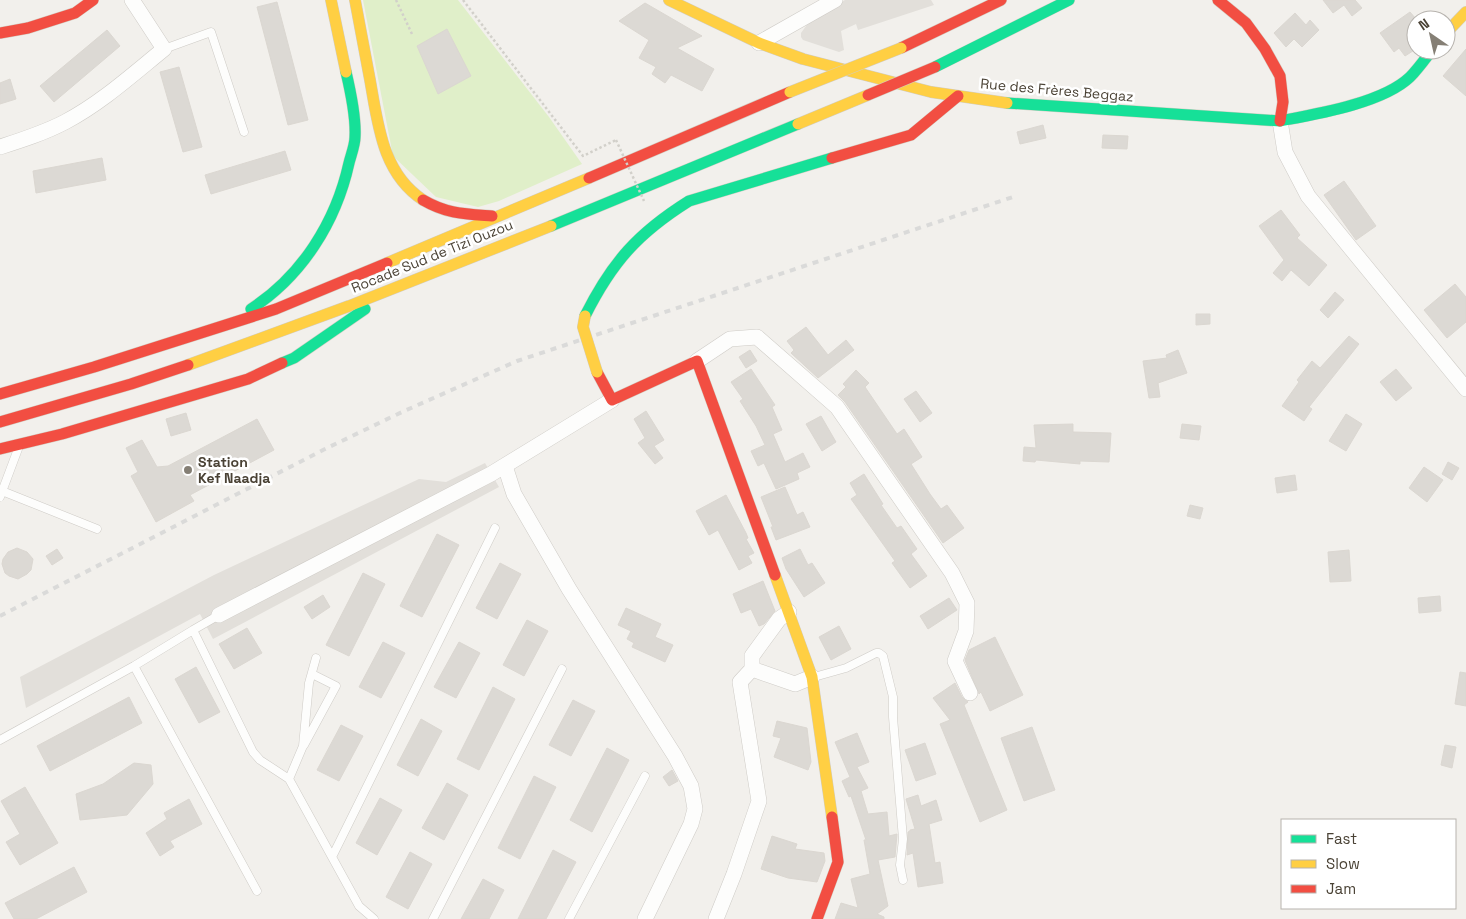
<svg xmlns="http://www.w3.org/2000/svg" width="1466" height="919" font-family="'Space Grotesk',sans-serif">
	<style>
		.industrial { fill: #e2dfda }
		.green { fill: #e0efc9 }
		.building { fill: #dcd9d4; stroke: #dbd7d1 }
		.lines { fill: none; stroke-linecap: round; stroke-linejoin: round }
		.lane-casing { stroke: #cecbc6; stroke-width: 9 }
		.street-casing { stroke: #cecbc6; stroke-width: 16 }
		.fast-casing { stroke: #d2cdc2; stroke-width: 12 }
		.slow-casing { stroke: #d2cdc2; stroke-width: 12 }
		.jam-casing { stroke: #d2cdc2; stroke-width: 12 }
		.path { stroke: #d2d0ca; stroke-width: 2.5; stroke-dasharray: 2.5 2.5; stroke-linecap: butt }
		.lane { stroke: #fdfdfc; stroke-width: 8 }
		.street { stroke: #fdfdfc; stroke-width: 15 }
		.fast { stroke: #16e098; stroke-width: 11 }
		.slow { stroke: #ffcf43; stroke-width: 11 }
		.jam { stroke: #f24e42; stroke-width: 11 }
		.rail { stroke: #dadad9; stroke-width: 4; stroke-dasharray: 6 6; stroke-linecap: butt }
		.slow-bridge-casing { stroke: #d2cdc2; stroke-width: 12; stroke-linecap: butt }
		.jam-bridge-casing { stroke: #d2cdc2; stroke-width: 12; stroke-linecap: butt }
		.path-bridge { stroke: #d2d0ca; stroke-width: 2.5; stroke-dasharray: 2.5 2.5; stroke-linecap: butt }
		.slow-bridge { stroke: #ffcf43; stroke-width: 11 }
		.jam-bridge { stroke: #f24e42; stroke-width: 11 }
		.poi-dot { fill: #857f75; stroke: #fff; stroke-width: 2 }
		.labels { text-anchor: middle; stroke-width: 5; stroke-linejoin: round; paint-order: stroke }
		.street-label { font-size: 14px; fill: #4a4235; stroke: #fff }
		.poi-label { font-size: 14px; font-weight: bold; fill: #4a4235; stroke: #fff; text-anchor: start }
	</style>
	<rect width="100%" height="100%" fill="#f2f0ec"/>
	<path class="industrial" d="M 845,0 L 931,0 L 934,5 L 858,30 L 856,24 L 841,31 L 844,50 L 839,52 L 803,40 L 801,37 L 801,33 L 811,19 Z
		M 485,463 L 499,487 L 213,639 L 200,614 L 26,708 L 20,677 L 214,575 L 419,479 L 446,482 Z"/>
	<path class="green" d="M 363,0 L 458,0 L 549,117 L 582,164 L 499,201 L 478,207 L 436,197 L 393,156 Z"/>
	<path class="building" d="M 1323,0 L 1355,0 L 1362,8 L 1352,16 L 1344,5 L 1333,13 Z
		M 277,2 L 308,120 L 288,125 L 257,7 Z
		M 645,3 L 702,36 L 677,48 L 714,69 L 702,91 L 671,75 L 665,83 L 652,74 L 656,67 L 639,58 L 649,40 L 619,21 Z
		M 1410,12 L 1416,19 L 1416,49 L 1405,56 L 1399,48 L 1394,52 L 1380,33 Z
		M 1295,13 L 1306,25 L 1310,20 L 1319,30 L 1302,47 L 1294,39 L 1286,47 L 1274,33 Z
		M 447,29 L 471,76 L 438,94 L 417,46 Z
		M 107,30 L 120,46 L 54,102 L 40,86 Z
		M 1466,49 L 1466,96 L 1443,76 Z
		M 179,67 L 202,147 L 183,152 L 160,72 Z
		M 10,79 L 16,99 L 0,104 L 0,83 Z
		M 1043,125 L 1046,138 L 1020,144 L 1017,132 Z
		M 1103,135 L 1128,136 L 1127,149 L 1102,148 Z
		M 285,151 L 291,170 L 211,194 L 205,175 Z
		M 102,158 L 106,180 L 36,193 L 33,171 Z
		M 1344,181 L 1376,226 L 1356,240 L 1324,195 Z
		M 1281,210 L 1300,235 L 1297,238 L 1327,265 L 1309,286 L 1291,270 L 1282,281 L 1273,273 L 1284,260 L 1259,226 Z
		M 1455,284 L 1466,297 L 1466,322 L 1447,338 L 1424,310 Z
		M 1335,292 L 1344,300 L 1328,318 L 1320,310 Z
		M 1196,314 L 1210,314 L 1210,324 L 1196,325 Z
		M 806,327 L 828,355 L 846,340 L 854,350 L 818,378 L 791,353 L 794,350 L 787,341 Z
		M 1349,336 L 1359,344 L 1309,407 L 1312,409 L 1304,421 L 1282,406 L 1299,382 L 1297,380 L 1312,361 L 1320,368 Z
		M 750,350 L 757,361 L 746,368 L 739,357 Z
		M 1178,350 L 1187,373 L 1158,383 L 1160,397 L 1149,398 L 1143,361 L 1167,358 L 1166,355 Z
		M 751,369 L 775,405 L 772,407 L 782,430 L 773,434 L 785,462 L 803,453 L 810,467 L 797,473 L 799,479 L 776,489 L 764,463 L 758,466 L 751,451 L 765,445 L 756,426 L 740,401 L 743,399 L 731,382 Z
		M 1396,369 L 1412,388 L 1396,401 L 1380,382 Z
		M 856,370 L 869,383 L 865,387 L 897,434 L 904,429 L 922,457 L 911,464 L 930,494 L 941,509 L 947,505 L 964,528 L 943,543 L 845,402 L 838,395 L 846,387 L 843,384 Z
		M 916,391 L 932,413 L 920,422 L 904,399 Z
		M 646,411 L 664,440 L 654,446 L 663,458 L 655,464 L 638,443 L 645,438 L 634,419 Z
		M 186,413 L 191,430 L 171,436 L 166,419 Z
		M 1346,414 L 1362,424 L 1346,451 L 1329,441 Z
		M 821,416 L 836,442 L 822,451 L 806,424 Z
		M 257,419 L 274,450 L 190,495 L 194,501 L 156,522 L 131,476 L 138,472 L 126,448 L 142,440 L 157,467 L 168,466 Z
		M 1073,424 L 1073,432 L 1111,433 L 1109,462 L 1080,461 L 1080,464 L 1036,460 L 1035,462 L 1023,461 L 1024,447 L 1036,448 L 1034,425 Z
		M 1182,424 L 1201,426 L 1199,440 L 1180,438 Z
		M 1448,462 L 1459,468 L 1452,480 L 1442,474 Z
		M 1424,467 L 1443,480 L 1427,502 L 1409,488 Z
		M 864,474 L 883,504 L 881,505 L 897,528 L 901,526 L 917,549 L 911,554 L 927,576 L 910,588 L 892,563 L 895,561 L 851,499 L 857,495 L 850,483 Z
		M 1295,475 L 1297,490 L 1277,493 L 1275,478 Z
		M 785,487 L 797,515 L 803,512 L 810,527 L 776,540 L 771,527 L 773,527 L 761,497 Z
		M 726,495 L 746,533 L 748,538 L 746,539 L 754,553 L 748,556 L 752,563 L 739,570 L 718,530 L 709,535 L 696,511 Z
		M 1190,505 L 1203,508 L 1200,519 L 1187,516 Z
		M 437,534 L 459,545 L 422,617 L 400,606 Z
		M 17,548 L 27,552 L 33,559 L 31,570 L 27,574 L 18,579 L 9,576 L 5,573 L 2,564 L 3,559 L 8,552 Z
		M 57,549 L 63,558 L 52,565 L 46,556 Z
		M 800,549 L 808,565 L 812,563 L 825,583 L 804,597 L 786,569 L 782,558 Z
		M 1349,550 L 1351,581 L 1330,582 L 1328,552 Z
		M 500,563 L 521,574 L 497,619 L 476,608 Z
		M 363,573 L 385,584 L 349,656 L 326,645 Z
		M 763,581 L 775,611 L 764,624 L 759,626 L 751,609 L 741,613 L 733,594 Z
		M 323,595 L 330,607 L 312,619 L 304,607 Z
		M 1440,596 L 1441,611 L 1419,613 L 1418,598 Z
		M 949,598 L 957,610 L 928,629 L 920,616 Z
		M 626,608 L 661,624 L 655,637 L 673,645 L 665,662 L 632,647 L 634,643 L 627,639 L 631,631 L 618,625 Z
		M 527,620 L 548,631 L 524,676 L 503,665 Z
		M 839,626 L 851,649 L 831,660 L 819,637 Z
		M 247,628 L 262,653 L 234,669 L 219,644 Z
		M 995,637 L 1023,695 L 990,711 L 981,692 L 979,694 L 965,660 L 969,650 Z
		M 383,642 L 405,653 L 381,698 L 359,687 Z
		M 459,642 L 480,653 L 456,698 L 434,687 Z
		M 196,667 L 220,712 L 199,723 L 175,679 Z
		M 1460,672 L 1466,673 L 1466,706 L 1455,704 Z
		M 955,683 L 962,697 L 968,702 L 964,705 L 1007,810 L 980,822 L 940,724 L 950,720 L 933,698 Z
		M 493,687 L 515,699 L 479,770 L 457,759 Z
		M 129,697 L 142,723 L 50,771 L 37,746 Z
		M 573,700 L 595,711 L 571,756 L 549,745 Z
		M 421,719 L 442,731 L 418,776 L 397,765 Z
		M 777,721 L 807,728 L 811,762 L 808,770 L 774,757 L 781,738 L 773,736 Z
		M 341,725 L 363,736 L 339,781 L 317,770 Z
		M 1032,727 L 1055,790 L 1024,801 L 1001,738 Z
		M 857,733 L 869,762 L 857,767 L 868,788 L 861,791 L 868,814 L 887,812 L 889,836 L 897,834 L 895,857 L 878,860 L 888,906 L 877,914 L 884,917 L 884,919 L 835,919 L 841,903 L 858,908 L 851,879 L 870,874 L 864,840 L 866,840 L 851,796 L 849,797 L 842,781 L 850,777 L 835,742 Z
		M 925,743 L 936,774 L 916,781 L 905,750 Z
		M 1445,745 L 1456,747 L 1452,768 L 1441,765 Z
		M 607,748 L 629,760 L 592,832 L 570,820 Z
		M 134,763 L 151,765 L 153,784 L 127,815 L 80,820 L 76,794 L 103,784 Z
		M 672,770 L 678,781 L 669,786 L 663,777 Z
		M 534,776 L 556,787 L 520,859 L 498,848 Z
		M 447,783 L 468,795 L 444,840 L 422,828 Z
		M 25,787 L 58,843 L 20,865 L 6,842 L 20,834 L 1,801 Z
		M 918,795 L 921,806 L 936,800 L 942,820 L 929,824 L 935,863 L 940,862 L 943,883 L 918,887 L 913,853 L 907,855 L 908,832 L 910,831 L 910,830 L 915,829 L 906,799 Z
		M 380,798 L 402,810 L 377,855 L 356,843 Z
		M 189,799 L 202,824 L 170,841 L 174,847 L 160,856 L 146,833 L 167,819 L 164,813 Z
		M 772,836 L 797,844 L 795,849 L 824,853 L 825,861 L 817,882 L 788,878 L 761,869 Z
		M 553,850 L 576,862 L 546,919 L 518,919 Z
		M 410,852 L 432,864 L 408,909 L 386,897 Z
		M 74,867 L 87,892 L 36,919 L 14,919 L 5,903 Z
		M 483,879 L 504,890 L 489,919 L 461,919 Z"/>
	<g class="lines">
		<g class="lane-casing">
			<path id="lane" d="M 164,49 L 211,32 L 244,132
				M 2,491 L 97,529
				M 0,497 L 18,449
				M 193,630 L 219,615
				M 134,666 L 257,891
				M 814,677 L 846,668 L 876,653 L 879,653 L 883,656 L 893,697 L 893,717 L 903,839 L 900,865 L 903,880
				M 0,740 L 134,666 L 193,630 L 253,752 L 260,760 L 289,779 L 359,906 L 374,919
				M 304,745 L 336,686 L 312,674
				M 289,779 L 303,746 L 309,683 L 316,658
				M 333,855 L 495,528
				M 433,919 L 562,669
				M 569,919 L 645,776"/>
		</g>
		<g class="street-casing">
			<path id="street" d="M 759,43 L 835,0
				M 1280,121 L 1285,152 L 1308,196 L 1466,389
				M 0,147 C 22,140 44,133 65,122 C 101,103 132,75 164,49 L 132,0
				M 697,361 L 730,339 L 757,337 L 837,407 L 952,573 L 967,603 L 966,631 L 955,661 L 970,693
				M 505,466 L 514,494 L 569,589 L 675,756 L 691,786 L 695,809 L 691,824 L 645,919
				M 219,615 L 491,474 L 612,400
				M 752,669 L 752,656 L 779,619 L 789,612
				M 716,919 L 734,874 L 759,801 L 740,682 L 752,669 L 795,684 L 812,677"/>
		</g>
		<g class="fast-casing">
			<path id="fast" d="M 935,67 L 1069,0
				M 1007,103 L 1280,121 C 1317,114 1383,103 1410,77 C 1418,69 1425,59 1432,50
				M 551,226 L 798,124
				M 251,309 C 302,276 336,222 349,163 C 351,155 355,145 355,137 C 356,120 350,89 346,72
				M 585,316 C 612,262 638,233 689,201 L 832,158
				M 282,363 L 294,358 L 365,309"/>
		</g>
		<g class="slow-casing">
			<path id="slow" d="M 331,0 L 346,72
				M 355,0 C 360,27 365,53 370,80 C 378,124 382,173 423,200
				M 669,0 L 759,43 L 803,59 L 931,92 L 1007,103
				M 1446,33 L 1466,12
				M 798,124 L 868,95
				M 387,263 L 589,178
				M 188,365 L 349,306 L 551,226
				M 775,575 L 812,677 L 832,817"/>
		</g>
		<g class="jam-casing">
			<path id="jam" d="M 1218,0 L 1246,23 L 1265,49 L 1280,76 L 1283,102 L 1280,121
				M 0,33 L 28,28 L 75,13 L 93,0
				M 901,48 L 1001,0
				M 832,158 L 911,135 L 958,96
				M 589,178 L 790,92
				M 423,200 C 447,214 465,214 492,216
				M 597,372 L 612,400 L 697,361 L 775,575
				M 0,394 L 94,367 L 276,309 L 387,263
				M 0,422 L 131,384 L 188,365
				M 0,449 L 62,434 L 248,379 L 282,363
				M 817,919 L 838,862 L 832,817"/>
		</g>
		<path class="path" d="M 396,0 L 412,34
			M 463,0 L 583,156 L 616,140"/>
		<use href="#lane" class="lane"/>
		<use href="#street" class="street"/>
		<use href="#fast" class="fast"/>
		<use href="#slow" class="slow"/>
		<use href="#jam" class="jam"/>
		<path class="rail" d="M 0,616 L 323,450 L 402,412 L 517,361 L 1016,196"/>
		<g class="slow-bridge-casing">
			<path id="slow-bridge" d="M 790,92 L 901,48
				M 585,316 L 583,327 L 597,372"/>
		</g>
		<g class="jam-bridge-casing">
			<path id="jam-bridge" d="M 868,95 L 935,67"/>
		</g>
		<path class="path-bridge" d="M 616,140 L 644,201"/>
		<use href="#slow-bridge" class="slow-bridge"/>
		<use href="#jam-bridge" class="jam-bridge"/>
	</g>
	<circle class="poi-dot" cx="188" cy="470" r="5"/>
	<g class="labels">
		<g class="street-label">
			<text transform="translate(1057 90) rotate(5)" y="5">Rue des Frères Beggaz</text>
			<text transform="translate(432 256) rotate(-22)" y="5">Rocade Sud de Tizi Ouzou</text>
		</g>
		<g class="poi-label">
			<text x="198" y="467">Station<tspan x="198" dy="16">Kef Naadja</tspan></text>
		</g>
	</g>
	<rect x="1281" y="819" width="175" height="90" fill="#ffffff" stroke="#b7b3ae"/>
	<rect x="1291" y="835" width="25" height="8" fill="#16e098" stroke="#b7b3ae"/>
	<text x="1326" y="844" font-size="15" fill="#4a4235">Fast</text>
	<rect x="1291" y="860" width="25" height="8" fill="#ffcf43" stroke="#b7b3ae"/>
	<text x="1326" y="869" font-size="15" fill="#4a4235">Slow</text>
	<rect x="1291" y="885" width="25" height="8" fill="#f24e42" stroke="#b7b3ae"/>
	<text x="1326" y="894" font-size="15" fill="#4a4235">Jam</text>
	<g transform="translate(1431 35) rotate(326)"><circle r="24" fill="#ffffff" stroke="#b7b3ae"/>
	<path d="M0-4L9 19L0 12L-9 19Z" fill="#857f75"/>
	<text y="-8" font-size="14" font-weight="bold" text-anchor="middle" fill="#4a4235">N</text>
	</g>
</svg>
